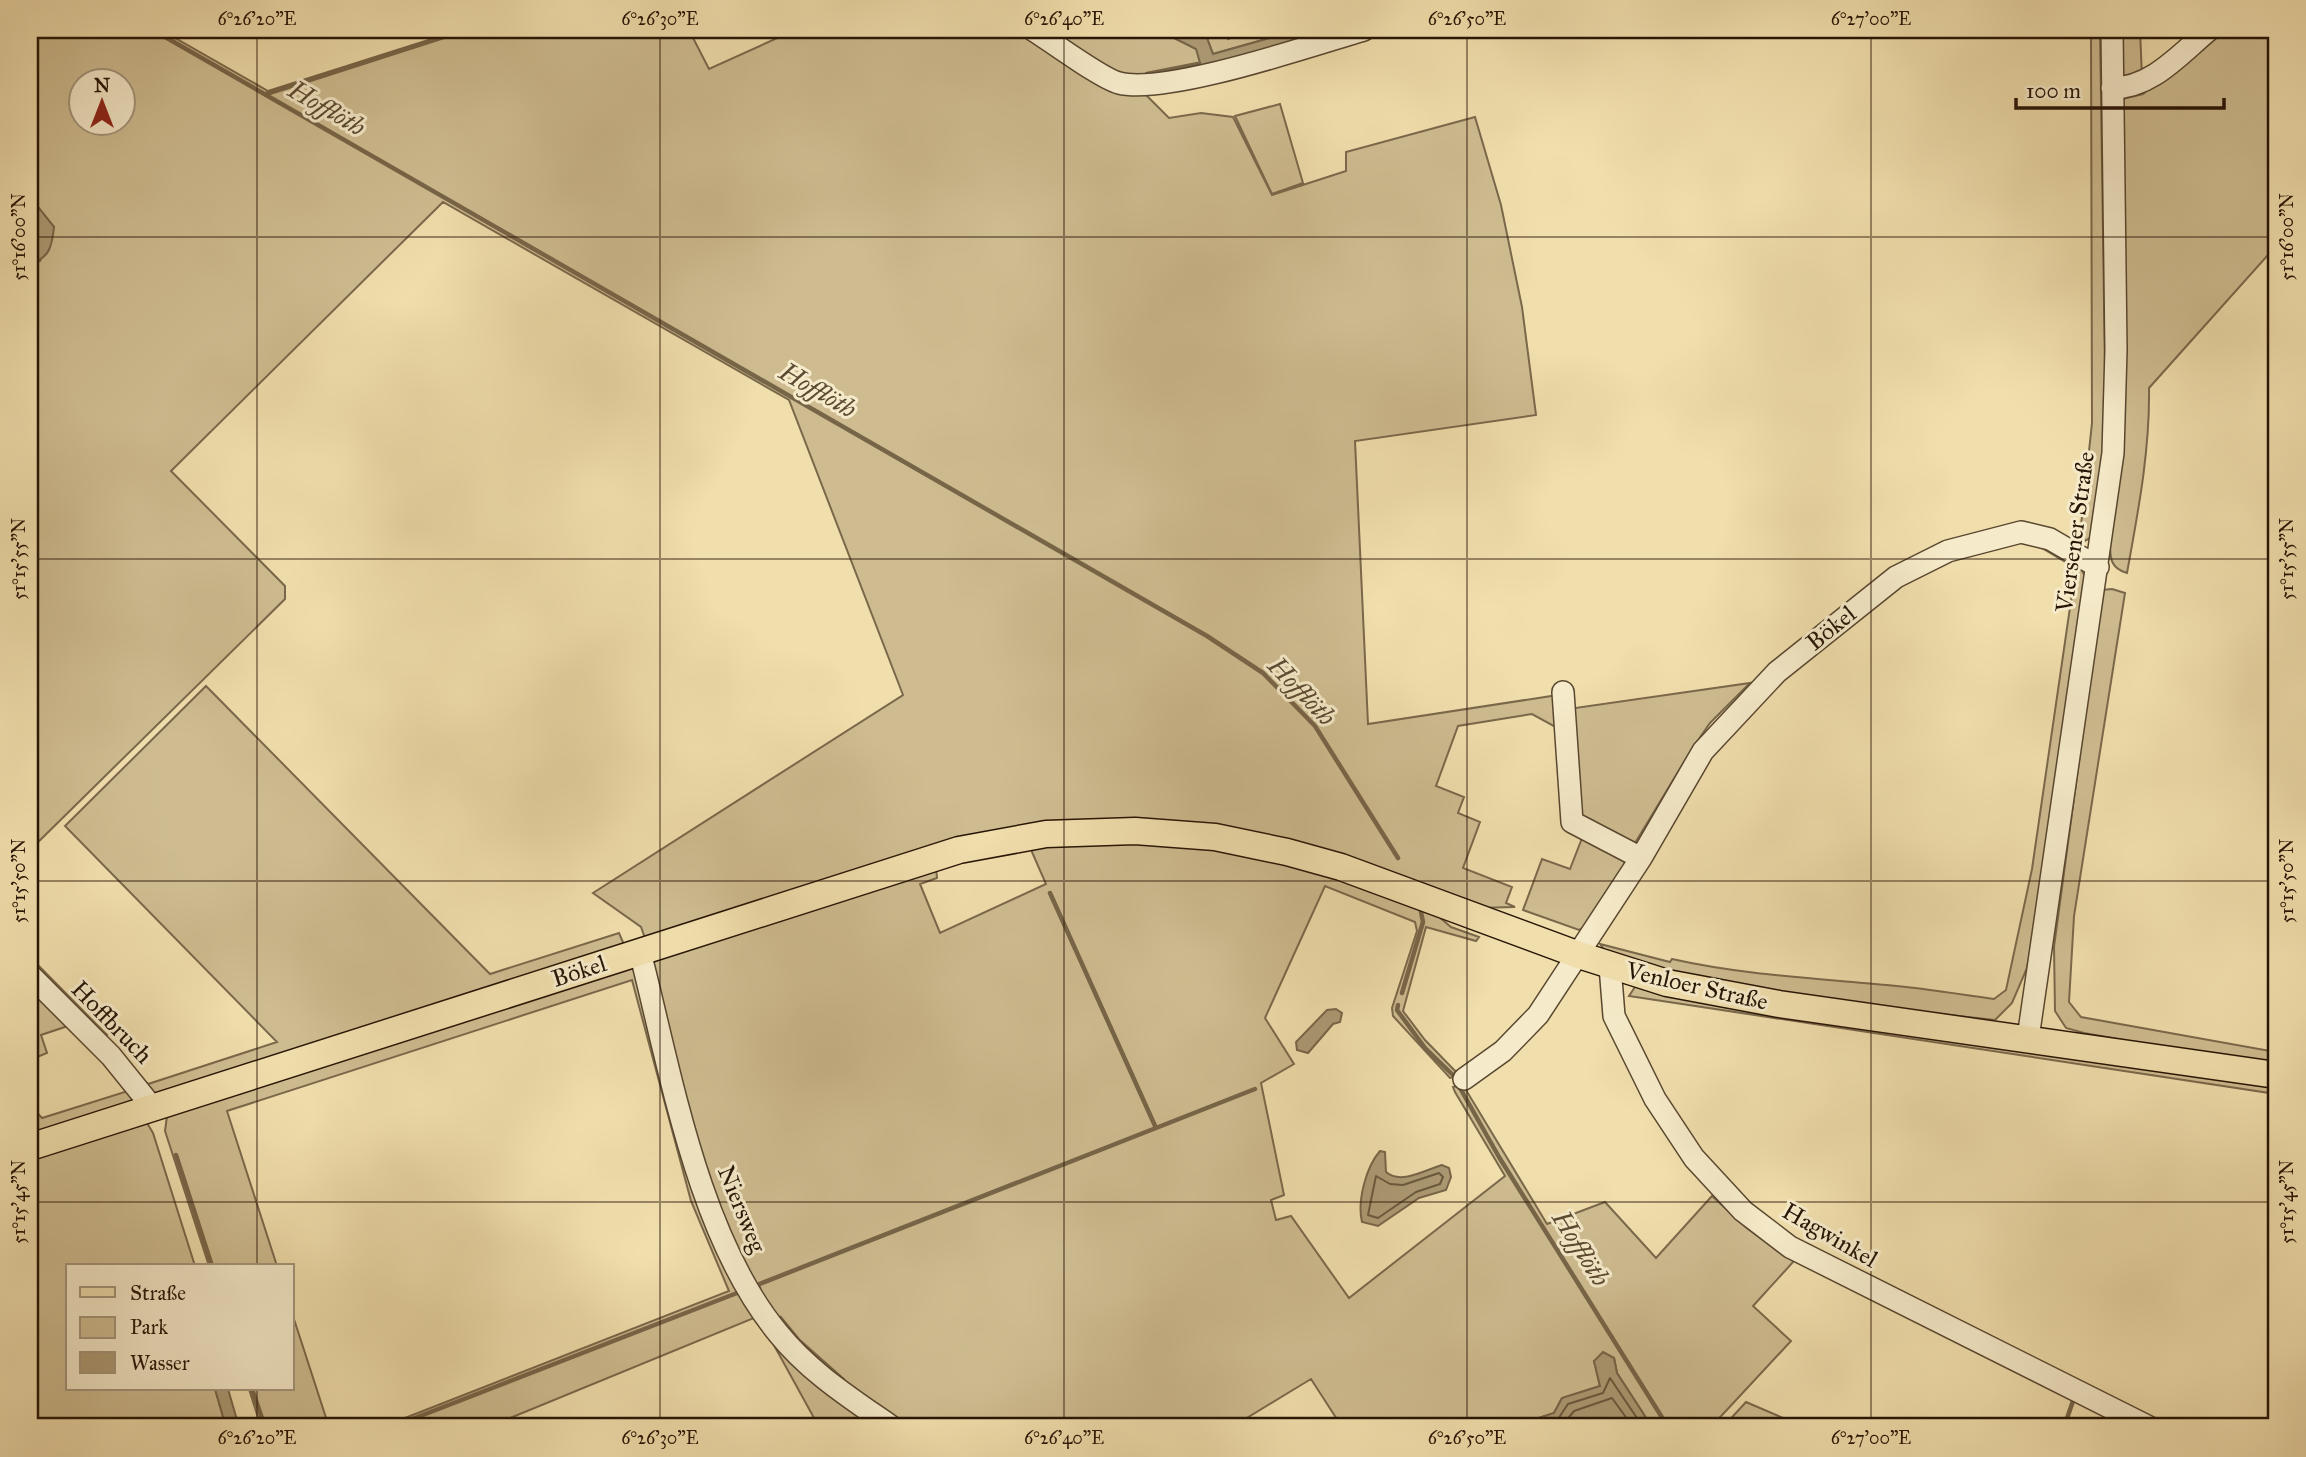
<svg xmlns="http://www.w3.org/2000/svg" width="2306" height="1457" font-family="'IM FELL Great Primer',serif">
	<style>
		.green { fill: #cebc90; stroke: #7a684b; stroke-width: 2; fill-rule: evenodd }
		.water { fill: #ac9a74; stroke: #776548; stroke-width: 2 }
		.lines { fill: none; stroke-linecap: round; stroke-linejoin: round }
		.shore { stroke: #6a583d; stroke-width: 2 }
		.stream { stroke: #776548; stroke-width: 4.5 }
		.minor-casing { stroke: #594730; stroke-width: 24 }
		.major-casing { stroke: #271506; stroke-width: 29 }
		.minor { stroke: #f5eac9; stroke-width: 21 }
		.major { stroke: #f0deac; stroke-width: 26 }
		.ticks { fill: none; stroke: #271506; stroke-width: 2; stroke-opacity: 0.45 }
		.labels { text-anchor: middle; stroke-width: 6; stroke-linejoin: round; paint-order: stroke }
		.street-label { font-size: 24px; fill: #271506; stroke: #f5eac9 }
		.water-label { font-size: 26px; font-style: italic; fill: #5c4a32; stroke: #f5eac9 }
		.neatline { fill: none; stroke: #271506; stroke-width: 2.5 }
		.ticks-label { font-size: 18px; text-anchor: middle; fill: #271506 }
	</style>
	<rect width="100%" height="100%" fill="#f0deac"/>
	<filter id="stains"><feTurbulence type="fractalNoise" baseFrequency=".00286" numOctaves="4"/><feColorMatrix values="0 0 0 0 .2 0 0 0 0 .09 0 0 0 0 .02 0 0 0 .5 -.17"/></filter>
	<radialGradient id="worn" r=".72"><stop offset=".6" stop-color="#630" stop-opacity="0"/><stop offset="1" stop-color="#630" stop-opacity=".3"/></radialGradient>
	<path class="green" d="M 30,30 L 161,30 L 268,91 L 460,30 L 689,30 L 709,69 L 795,30 L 1015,30 L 1104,84 L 1144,93 L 1169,118 L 1201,113 L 1233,117 L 1272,195 L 1346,171 L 1346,152 L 1475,117 L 1501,205 L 1522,307 L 1536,415 L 1355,441 L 1368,724 L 1558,695 L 1561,730 L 1532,714 L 1458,726 L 1436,786 L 1464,797 L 1458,813 L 1480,822 L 1463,868 L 1512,887 L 1506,903 L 1515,907 L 1475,908 L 1394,879 L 1073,825 L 646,941 L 641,927 L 593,893 L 903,695 L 789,400 L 443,202 L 171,471 L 285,586 L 285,599 L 30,850 L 30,263 L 40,261 L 54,227 L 30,197 ZM 80,80 L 122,80 L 122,122 L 80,122 Z
		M 1042,30 L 1169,30 L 1174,38 L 1197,49 L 1201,66 L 1141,78 L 1125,78 Z
		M 1204,30 L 1223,30 L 1228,39 L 1254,30 L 1298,30 L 1213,54 Z
		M 2091,30 L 2100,30 L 2106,437 L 2096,535 L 2079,544 L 2092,423 Z
		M 2119,30 L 2140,30 L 2142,77 L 2118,75 Z
		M 2219,30 L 2276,30 L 2276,246 L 2149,388 C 2150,451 2138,512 2127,573 C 2110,568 2110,558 2110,541 L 2118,100 L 2143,94 Z
		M 1280,104 L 1303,183 L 1272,194 L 1235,116 Z
		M 2030,541 L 2076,560 L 2089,583 L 2066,752 L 2027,968 L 2012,1003 L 1995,1020 L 1786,997 L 1725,987 L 1608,955 L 1600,944 L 1670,962 L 1672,959 C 1743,975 1814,978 1887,985 C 1922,988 1958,994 1994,999 L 2006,990 L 2032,869 L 2074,580 L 2072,566 Z
		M 2112,589 L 2125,593 L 2074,916 L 2069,1002 L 2081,1017 L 2276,1052 L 2276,1067 L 2084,1033 L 2066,1028 L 2055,1011 L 2054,947 L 2102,590 Z
		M 1750,683 L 1710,723 L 1692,749 L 1632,848 L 1576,819 L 1568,709 Z
		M 206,686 L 490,974 L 619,933 L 625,947 L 156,1098 L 30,967 L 30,957 L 107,1035 L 102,1039 L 148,1084 L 277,1042 L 65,826 Z
		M 1584,833 L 1624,861 L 1625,868 L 1589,925 L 1579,930 L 1523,910 L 1542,859 L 1570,869 Z
		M 1146,840 L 1291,860 L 1425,905 L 1451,927 L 1479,937 L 1476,941 L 1426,927 L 1403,1011 L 1425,1040 L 1460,1076 L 1450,1078 L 1393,1016 L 1392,1008 L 1417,931 L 1415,922 L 1325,886 L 1265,1018 L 1294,1064 L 1261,1083 L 1284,1195 L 1271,1200 L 1276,1220 L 1291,1216 L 1349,1298 L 1505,1176 L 1455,1092 L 1453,1087 L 1463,1085 L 1547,1224 L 1605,1202 L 1656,1258 L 1712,1196 L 1748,1229 L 1794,1261 L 1753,1306 L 1791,1341 L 1711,1427 L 1652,1427 L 1617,1373 L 1614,1358 L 1594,1361 L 1600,1386 L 1562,1398 L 1554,1413 L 1523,1423 L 1521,1427 L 1342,1427 L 1311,1379 L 1232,1427 L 901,1427 L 795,1344 L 764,1306 L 703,1181 L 651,959 L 936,867 L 937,878 L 920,884 L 940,933 L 1046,884 L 1032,852 L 1033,842 Z
		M 632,967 L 637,969 L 754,1318 L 488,1427 L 382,1427 L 729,1291 L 691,1201 L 632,980 L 227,1111 L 277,1266 L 209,1266 L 165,1131 L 167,1116 Z
		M 30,983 L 71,1025 L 41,1035 L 47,1053 L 30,1060 Z
		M 1650,985 L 2276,1085 L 2276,1094 L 1629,996 L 1635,987 Z
		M 131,1090 L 133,1106 L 30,1139 L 30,1105 L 42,1118 Z
		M 147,1123 L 153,1133 L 195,1266 L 68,1266 L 68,1389 L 215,1389 L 226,1427 L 30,1427 L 30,1156 Z
		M 292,1313 L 329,1427 L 261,1427 L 249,1389 L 292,1389 Z
		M 770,1338 L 874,1427 L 819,1427 Z
		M 1746,1402 L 1804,1427 L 1723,1427 Z"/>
	<path class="water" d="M 1169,30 L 1204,30 L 1213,54 L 1298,30 L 1342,30 L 1201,66 L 1196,49 L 1174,38 Z
		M 30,197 L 54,227 C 52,245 50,259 30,263 Z
		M 1336,1009 L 1342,1013 L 1340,1022 L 1333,1024 L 1308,1053 L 1297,1050 L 1296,1042 L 1327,1010 Z
		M 1380,1151 L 1385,1152 L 1386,1172 C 1401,1185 1425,1170 1442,1165 L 1449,1168 L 1451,1177 L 1446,1190 L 1419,1198 L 1378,1226 L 1362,1222 C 1357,1201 1366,1167 1380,1151 Z
		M 1603,1352 L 1614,1358 L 1617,1373 L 1652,1427 L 1521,1427 L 1523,1423 L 1554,1413 L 1562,1398 L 1600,1386 L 1594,1361 Z
		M 215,1389 L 228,1389 L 239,1427 L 226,1427 Z"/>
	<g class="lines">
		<path class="shore" d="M 1439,1173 L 1443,1177 L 1440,1184 L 1416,1192 L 1378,1218 L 1368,1215 L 1376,1176 L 1390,1184 L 1403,1185 Z
			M 1533,1427 L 1558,1419 L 1568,1404 L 1603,1393 L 1610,1378 L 1643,1427
			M 1561,1427 L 1574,1411 L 1612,1398 L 1633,1427"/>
		<path class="stream" d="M 153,30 L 1207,636 L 1263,673 L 1315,726 L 1398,858
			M 1147,74 L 1198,64
			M 266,94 L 465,30
			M 1050,893 L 1156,1128
			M 1402,993 L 1423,922 L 1421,912
			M 1398,1005 L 1397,1010 L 1425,1048 L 1454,1076
			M 1460,1088 L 1499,1157 L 1668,1427
			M 176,1155 L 212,1266
			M 759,1288 L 757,1285 L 1255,1089
			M 780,1318 L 799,1341 L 843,1380
			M 252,1389 L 265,1427
			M 896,1418 L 909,1427
			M 392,1427 L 737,1293
			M 2064,1427 L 2073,1401"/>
		<g class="minor-casing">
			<path id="minor" d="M 1033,30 C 1051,41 1102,79 1119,83 C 1167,95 1312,45 1364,30
				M 2112,88 C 2152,88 2180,54 2209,30
				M 1563,692 L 1572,822 L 1641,858
				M 640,952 C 671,1073 698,1236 778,1333 C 809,1372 852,1399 892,1427
				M 1610,966 L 1614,1016 L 1655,1099 L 1694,1158 L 1743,1211 L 1790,1247 L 2149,1427
				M 30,975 L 111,1056 L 153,1108
				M 2028,1038 L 2113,453 L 2116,350 L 2112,30
				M 1464,1079 L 1503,1051 L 1538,1015 L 1641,858 L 1703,751 L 1777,672 L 1896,577 L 1948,551 L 2021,532 L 2050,539 L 2098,567"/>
		</g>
		<g class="major-casing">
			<path id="major" d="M 30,1147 L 959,850 L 1046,834 L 1135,831 L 1215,837 L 1287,852 L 1341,867 L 1579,955 L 1667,983 L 1779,1004 L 2276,1075"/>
		</g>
		<use href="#minor" class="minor"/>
		<use href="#major" class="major"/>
	</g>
	<path class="ticks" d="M 257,30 L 257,1266M 660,30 L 660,1427M 1064,30 L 1064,1427M 1467,30 L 1467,1427M 1871,30 L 1871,1427M 2274,30 L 2274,1427M 30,237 L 2276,237M 30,559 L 2276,559M 30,881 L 2276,881M 30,1202 L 2276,1202M 257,1389 L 257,1427"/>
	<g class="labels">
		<g class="street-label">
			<text transform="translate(2075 532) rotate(-82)" y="8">Viersener Straße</text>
			<text transform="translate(1831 628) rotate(-39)" y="8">Bökel</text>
			<text transform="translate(579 971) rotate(-18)" y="8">Bökel</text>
			<text transform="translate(1697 986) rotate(13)" y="8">Venloer Straße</text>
			<text transform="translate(112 1022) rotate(46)" y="8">Hoffbruch</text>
			<text transform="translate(742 1209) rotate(68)" y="8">Niersweg</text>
			<text transform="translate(1830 1235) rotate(30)" y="8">Hagwinkel</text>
		</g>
		<g class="water-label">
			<text transform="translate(327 108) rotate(30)" y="9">Hofflöth</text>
			<text transform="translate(818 390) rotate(30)" y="9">Hofflöth</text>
			<text transform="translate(1302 691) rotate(46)" y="9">Hofflöth</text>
			<text transform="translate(1581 1248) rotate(58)" y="9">Hofflöth</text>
		</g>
	</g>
	<rect width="2306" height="1457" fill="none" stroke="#f0deac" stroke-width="77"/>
	<rect x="66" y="1264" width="228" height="126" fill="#f5eac9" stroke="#a3957b" stroke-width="2"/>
	<rect x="80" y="1287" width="35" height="10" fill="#f0deac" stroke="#a3957b" stroke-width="2"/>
	<text x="130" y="1300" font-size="21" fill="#271506">Straße</text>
	<rect x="80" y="1317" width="35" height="21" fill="#cebc90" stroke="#a3957b" stroke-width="2"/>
	<text x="130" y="1334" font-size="21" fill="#271506">Park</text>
	<rect x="80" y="1352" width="35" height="21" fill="#ac9a74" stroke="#a3957b" stroke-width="2"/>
	<text x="130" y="1370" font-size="21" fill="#271506">Wasser</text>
	<g transform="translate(102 102)"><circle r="33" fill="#f5eac9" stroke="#a3957b" stroke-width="2"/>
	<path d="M0-5L12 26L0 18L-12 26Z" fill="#8f2418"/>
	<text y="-10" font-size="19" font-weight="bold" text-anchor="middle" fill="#271506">N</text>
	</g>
	<path d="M2016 98v10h208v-10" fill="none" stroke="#271506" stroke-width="3.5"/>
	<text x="2026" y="98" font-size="21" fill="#271506" stroke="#f5eac9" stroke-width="5" paint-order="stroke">100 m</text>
	<rect x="38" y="38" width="2230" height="1380" class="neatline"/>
	<g class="ticks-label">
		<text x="257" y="25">6°26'20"E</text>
		<text x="660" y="25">6°26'30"E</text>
		<text x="1064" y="25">6°26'40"E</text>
		<text x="1467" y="25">6°26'50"E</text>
		<text x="1871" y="25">6°27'00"E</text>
		<text transform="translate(19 237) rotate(-90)" y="6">51°16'00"N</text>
		<text transform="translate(2287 237) rotate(-90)" y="6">51°16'00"N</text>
		<text transform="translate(19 559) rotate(-90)" y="6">51°15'55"N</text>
		<text transform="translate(2287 559) rotate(-90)" y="6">51°15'55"N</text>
		<text transform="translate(19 881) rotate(-90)" y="6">51°15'50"N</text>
		<text transform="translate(2287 881) rotate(-90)" y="6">51°15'50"N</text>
		<text transform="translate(19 1202) rotate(-90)" y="6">51°15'45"N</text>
		<text transform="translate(2287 1202) rotate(-90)" y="6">51°15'45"N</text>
		<text x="257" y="1444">6°26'20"E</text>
		<text x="660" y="1444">6°26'30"E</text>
		<text x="1064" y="1444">6°26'40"E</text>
		<text x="1467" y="1444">6°26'50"E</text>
		<text x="1871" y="1444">6°27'00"E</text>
	</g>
	<rect width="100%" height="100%" filter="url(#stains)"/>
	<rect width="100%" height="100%" fill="url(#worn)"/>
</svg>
